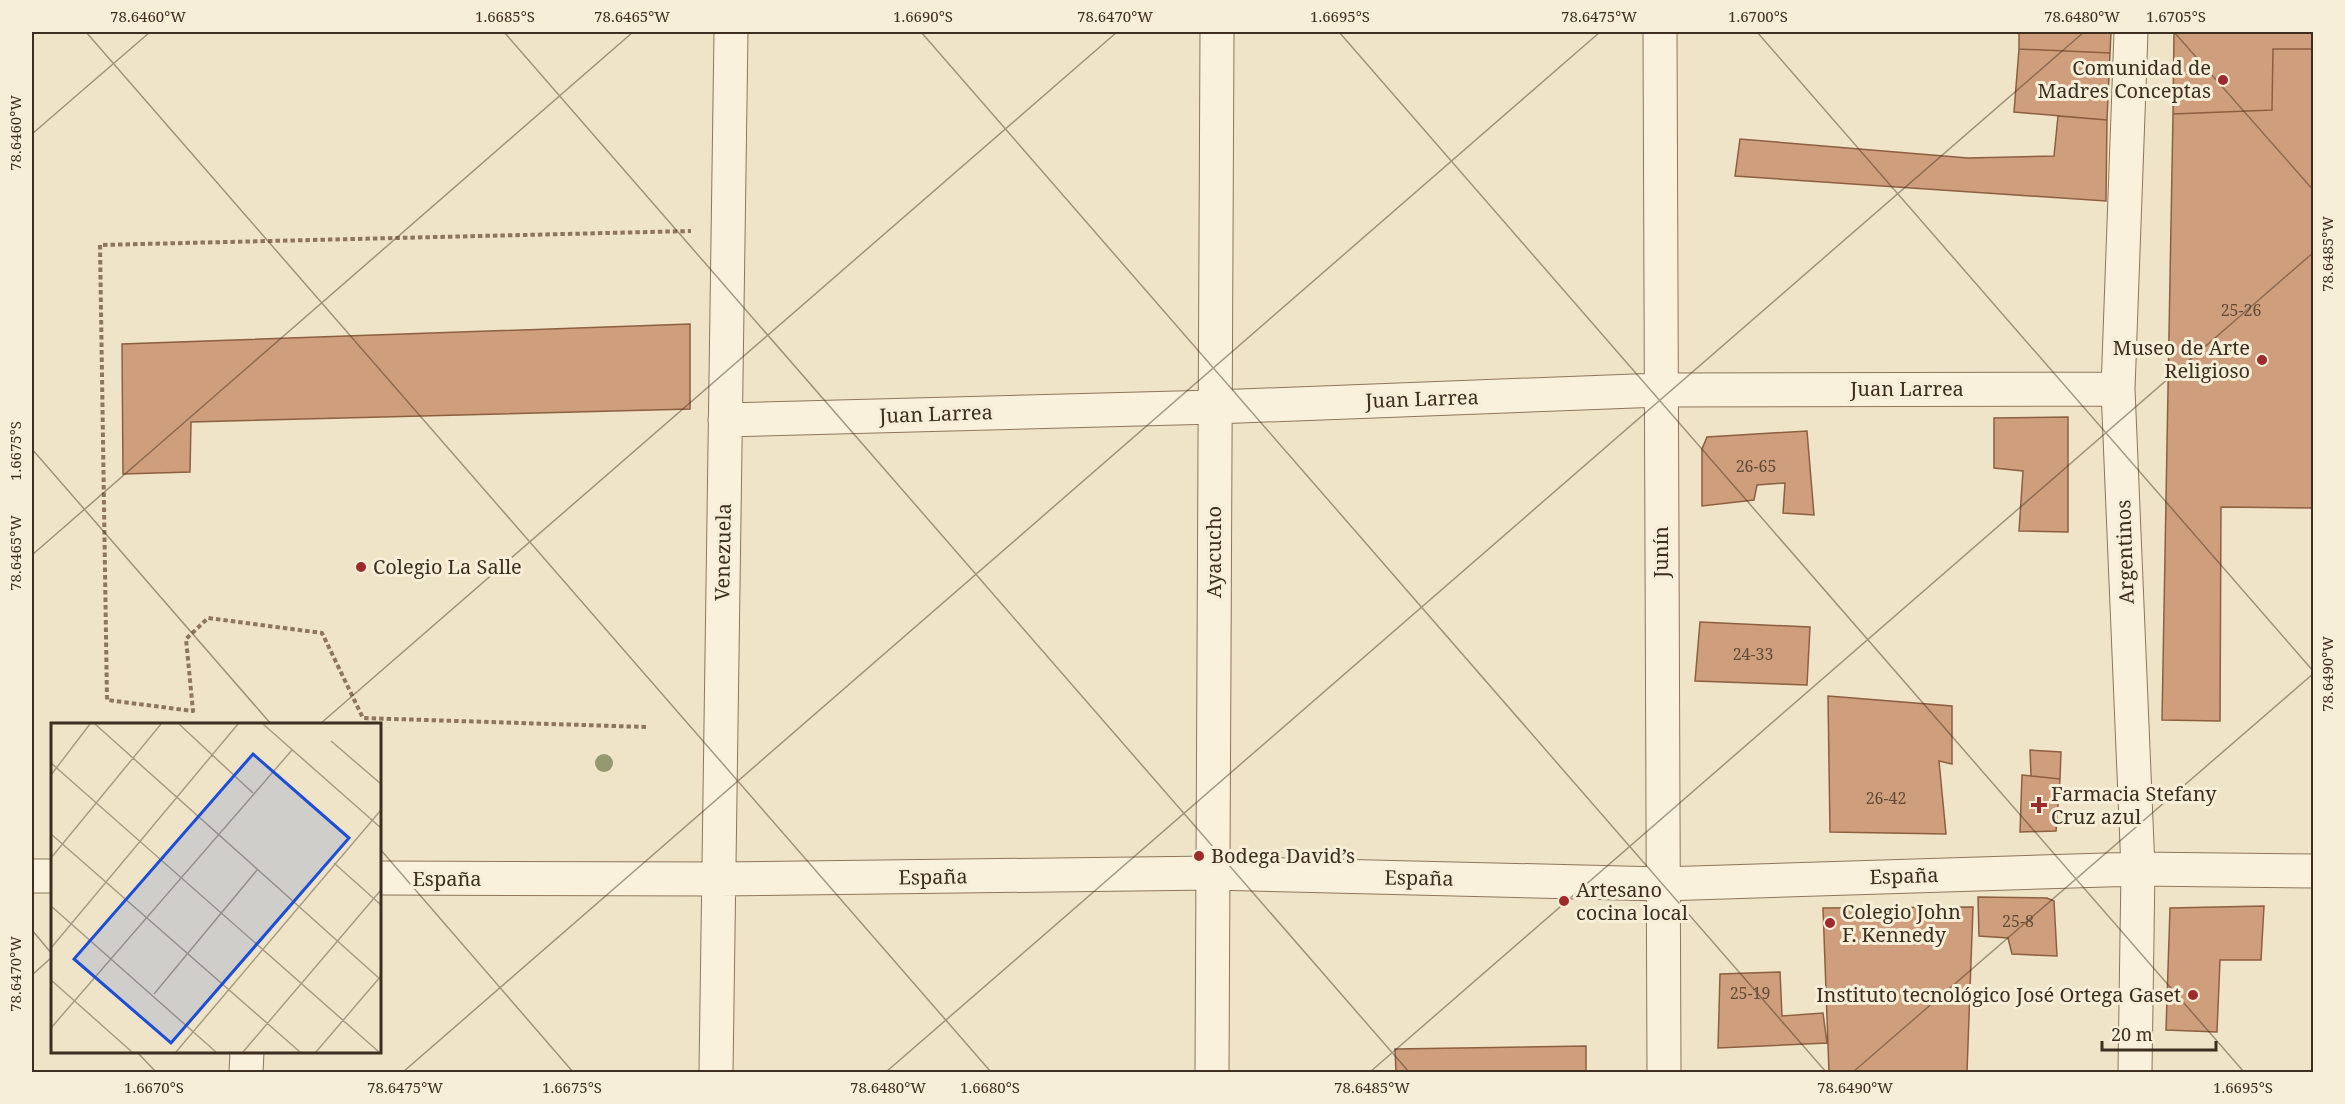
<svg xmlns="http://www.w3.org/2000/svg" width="2345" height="1104" font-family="'Noto Serif',serif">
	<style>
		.building { fill: #cf9f7d; stroke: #8d5f41; stroke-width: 1.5 }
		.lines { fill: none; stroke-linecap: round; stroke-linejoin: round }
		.street-casing { stroke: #8d765c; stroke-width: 35 }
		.path { stroke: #8d765c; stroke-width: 4; stroke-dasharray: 4.5 3; stroke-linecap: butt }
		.street { stroke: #faf1dc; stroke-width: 33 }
		.tree { fill: #96986f }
		.ticks { fill: none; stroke: #3d2e20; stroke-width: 1.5; stroke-opacity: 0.45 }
		.poi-dot { fill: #9e2a2b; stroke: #f7eed8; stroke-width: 2 }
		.labels { text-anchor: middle; stroke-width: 6; stroke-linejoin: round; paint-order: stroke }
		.number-label { font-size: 16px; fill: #624a37 }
		.poi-label { font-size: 20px; fill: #3d2e20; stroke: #f7eed8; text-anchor: start }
		.street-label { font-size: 20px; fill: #3d2e20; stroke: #f7eed8 }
		.inset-road { fill: none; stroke: #a89b85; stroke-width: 1.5 }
		.view { fill: #1d4ed8; fill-opacity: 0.15; stroke: #1d4ed8; stroke-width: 3 }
		.inset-edge { fill: none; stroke: #3d2e20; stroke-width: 3 }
		.neatline { fill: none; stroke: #3d2e20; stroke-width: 2 }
		.ticks-label { font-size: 15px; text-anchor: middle; fill: #3d2e20 }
	</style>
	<rect width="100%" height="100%" fill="#f0e4c8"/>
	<path class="building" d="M 2019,32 L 2111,32 L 2110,53 L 2019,49 Z
		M 2174,32 L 2314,32 L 2314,49 L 2273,49 L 2272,110 L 2173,114 Z
		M 2019,49 L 2110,53 L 2107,120 L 2014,112 Z
		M 2273,49 L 2314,49 L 2314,508 L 2221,507 L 2220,721 L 2162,720 L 2173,114 L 2272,110 Z
		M 2058,116 L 2107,120 L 2106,201 L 1735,176 L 1740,139 L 1968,158 L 2054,156 Z
		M 690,324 L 690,409 L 191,422 L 190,472 L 123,474 L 122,344 Z
		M 2068,417 L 2068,532 L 2019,531 L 2023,471 L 1994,468 L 1994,418 Z
		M 1807,431 L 1814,515 L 1783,513 L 1785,483 L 1757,485 L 1754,500 L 1702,506 L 1702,449 L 1707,437 Z
		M 1700,622 L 1810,627 L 1807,685 L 1695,681 Z
		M 1828,696 L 1952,706 L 1952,764 L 1939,761 L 1946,834 L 1830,832 Z
		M 2030,750 L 2061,752 L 2060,779 L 2031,776 Z
		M 2022,775 L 2060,779 L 2056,831 L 2020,832 Z
		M 1978,897 L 2047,898 L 2054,901 L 2057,956 L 2012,954 L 2008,938 L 1979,936 Z
		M 2264,906 L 2261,960 L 2220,960 L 2217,1032 L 2166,1030 L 2170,908 Z
		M 1973,907 L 1967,1072 L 1829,1072 L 1823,908 Z
		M 1780,972 L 1782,1016 L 1823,1013 L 1827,1043 L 1718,1048 L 1720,974 Z
		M 1586,1046 L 1586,1072 L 1396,1072 L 1395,1049 Z"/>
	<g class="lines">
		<g class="street-casing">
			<path id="street" d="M 1660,32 L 1664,1072
				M 2131,32 L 2118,389 L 2138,869 L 2135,1072
				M 725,420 L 1215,407 L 1660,390 L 2118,389
				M 32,876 L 52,876
				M 380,878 L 719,879 L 1212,873 L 1662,884 L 2138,869 L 2314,871
				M 246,1072 L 247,1052
				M 716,1072 L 731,32
				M 1212,1072 L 1217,32"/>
		</g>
		<path class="path" d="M 646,727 L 363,718 L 322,633 L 208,618 L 186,639 L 193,711 L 107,700 L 100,245 L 691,231"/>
		<use href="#street" class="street"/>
	</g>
	<circle class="tree" cx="604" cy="763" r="9"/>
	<path class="ticks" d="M 86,32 L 991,1072M 504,32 L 1409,1072M 921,32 L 1826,1072M 1339,32 L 2244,1072M 1757,32 L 2314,672M 2174,32 L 2314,191M 32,134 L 150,32M 32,449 L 271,724M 32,555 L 633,32M 320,724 L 1117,32M 380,849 L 573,1072M 32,930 L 52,954M 32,975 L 52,957M 137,1052 L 156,1072M 403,1072 L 1600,32M 886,1072 L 2084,32M 1370,1072 L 2314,252M 1853,1072 L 2314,673"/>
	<g class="poi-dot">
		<circle cx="2223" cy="80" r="6"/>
		<circle cx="2262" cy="360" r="6"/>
		<circle cx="361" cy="567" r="6"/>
		<path d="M2036 796h6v6h6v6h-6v6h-6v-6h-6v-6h6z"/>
		<circle cx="1199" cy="856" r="6"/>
		<circle cx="1564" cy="901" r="6"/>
		<circle cx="1830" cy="923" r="6"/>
		<circle cx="2193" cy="995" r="6"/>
	</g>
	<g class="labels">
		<g class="number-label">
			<text x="2241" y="316">25-26</text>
			<text x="1756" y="472">26-65</text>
			<text x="1753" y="660">24-33</text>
			<text x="1886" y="804">26-42</text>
			<text x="2018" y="927">25-8</text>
			<text x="1750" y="999">25-19</text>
		</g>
		<g class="poi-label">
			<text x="2211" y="75" text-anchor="end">Comunidad de<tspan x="2211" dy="23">Madres Conceptas</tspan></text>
			<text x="2250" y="355" text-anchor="end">Museo de Arte<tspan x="2250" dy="23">Religioso</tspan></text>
			<text x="373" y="574">Colegio La Salle</text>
			<text x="2051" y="801">Farmacia Stefany<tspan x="2051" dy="23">Cruz azul</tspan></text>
			<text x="1211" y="863">Bodega David’s</text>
			<text x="1576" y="897">Artesano<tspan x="1576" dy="23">cocina local</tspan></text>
			<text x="1842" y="919">Colegio John<tspan x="1842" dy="23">F. Kennedy</tspan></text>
			<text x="2181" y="1002" text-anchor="end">Instituto tecnológico José Ortega Gaset</text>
		</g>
		<g class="street-label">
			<text x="1907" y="396">Juan Larrea</text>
			<text transform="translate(1422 399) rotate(-2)" y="7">Juan Larrea</text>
			<text transform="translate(936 414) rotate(-2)" y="7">Juan Larrea</text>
			<text transform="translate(723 552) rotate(-89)" y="7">Venezuela</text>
			<text transform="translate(1214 552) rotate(-90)" y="7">Ayacucho</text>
			<text transform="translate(1661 552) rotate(-90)" y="7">Junín</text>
			<text transform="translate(2125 552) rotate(-92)" y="7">Argentinos</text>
			<text transform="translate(1904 876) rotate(-2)" y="7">España</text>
			<text transform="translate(933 877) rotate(-1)" y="7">España</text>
			<text transform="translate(1419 878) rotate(1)" y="7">España</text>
			<text x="447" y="886">España</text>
		</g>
	</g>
	<g transform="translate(51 723)">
		<rect width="330" height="330" fill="#f0e4c8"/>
		<path class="inset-road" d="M 44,1 L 330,257M 128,1 L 202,70M 212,1 L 330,105M 280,18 L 330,61M 0,40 L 328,329M 0,52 L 39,1M 0,111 L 249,329M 0,135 L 110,1M 283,140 L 330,182M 0,183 L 165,329M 0,225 L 187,1M 0,257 L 81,329M 103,271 L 206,147M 0,305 L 241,27M 125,329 L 330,87M 192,329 L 330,167M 265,329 L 330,253"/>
		<path class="view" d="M 202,31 L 298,115 L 120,320 L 23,236 Z"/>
		<rect width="330" height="330" class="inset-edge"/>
	</g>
	<rect width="2345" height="1104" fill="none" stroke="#f7eed8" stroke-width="66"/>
	<path d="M2102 1041v9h114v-9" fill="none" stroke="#3d2e20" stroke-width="3"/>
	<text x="2111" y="1041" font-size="18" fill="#3d2e20" stroke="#f7eed8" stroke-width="4.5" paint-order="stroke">20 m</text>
	<rect x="33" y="33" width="2279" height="1038" class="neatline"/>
	<g class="ticks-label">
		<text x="148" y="22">78.6460°W</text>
		<text x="505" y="22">1.6685°S</text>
		<text x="632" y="22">78.6465°W</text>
		<text x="923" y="22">1.6690°S</text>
		<text x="1115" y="22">78.6470°W</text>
		<text x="1340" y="22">1.6695°S</text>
		<text x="1599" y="22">78.6475°W</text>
		<text x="1758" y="22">1.6700°S</text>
		<text x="2082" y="22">78.6480°W</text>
		<text x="2176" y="22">1.6705°S</text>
		<text transform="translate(16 133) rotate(-90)" y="5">78.6460°W</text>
		<text transform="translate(2328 254) rotate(-90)" y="5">78.6485°W</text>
		<text transform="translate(16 451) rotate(-90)" y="5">1.6675°S</text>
		<text transform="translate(16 553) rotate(-90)" y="5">78.6465°W</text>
		<text transform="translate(2328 674) rotate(-90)" y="5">78.6490°W</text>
		<text transform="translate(16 974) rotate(-90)" y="5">78.6470°W</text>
		<text x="154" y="1093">1.6670°S</text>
		<text x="405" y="1093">78.6475°W</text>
		<text x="572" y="1093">1.6675°S</text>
		<text x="888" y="1093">78.6480°W</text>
		<text x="990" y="1093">1.6680°S</text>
		<text x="1372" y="1093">78.6485°W</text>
		<text x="1855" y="1093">78.6490°W</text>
		<text x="2243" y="1093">1.6695°S</text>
	</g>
</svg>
